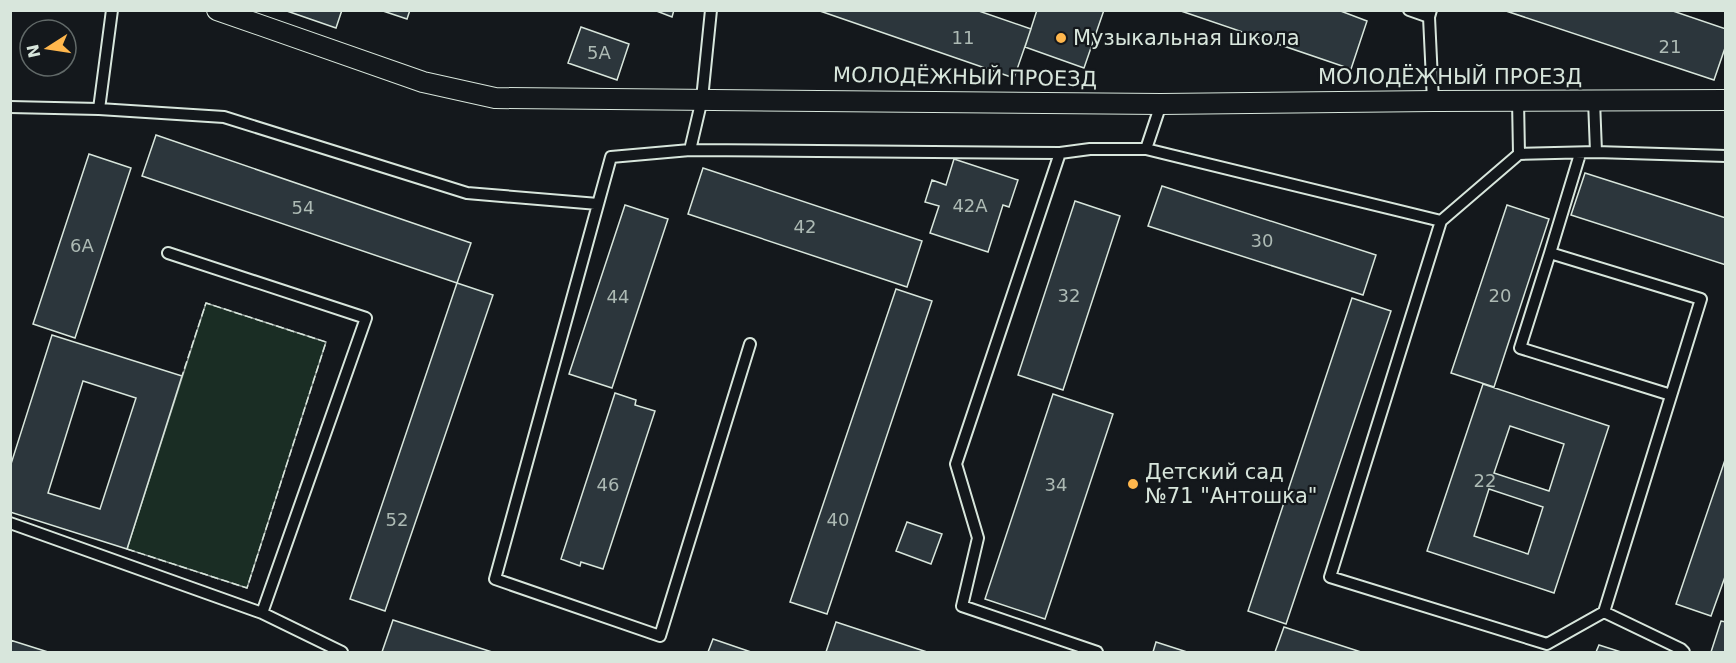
<svg xmlns="http://www.w3.org/2000/svg" width="1736" height="663" font-family="'DejaVu Sans',sans-serif">
	<style>
		.green { fill: #1a2d24; stroke: #939e99; stroke-width: 1.5 }
		.building { fill: #2c363c; stroke: #d8e6dc; stroke-width: 1.5; fill-rule: evenodd }
		.lines { fill: none; stroke-linecap: round; stroke-linejoin: round }
		.lane-casing { stroke: #d8e6dc; stroke-width: 14 }
		.street-casing { stroke: #d8e6dc; stroke-width: 22 }
		.lane { stroke: #14181c; stroke-width: 10 }
		.street { stroke: #14181c; stroke-width: 20 }
		.fence { stroke: #d8e6dc; stroke-width: 1.5; stroke-dasharray: 8 3; stroke-linecap: butt }
		.poi-dot { fill: #ffb74d; stroke: #14181c; stroke-width: 2 }
		.labels { text-anchor: middle; stroke-width: 4.5; stroke-linejoin: round; paint-order: stroke }
		.number-label { font-size: 18px; fill: #adbab4 }
		.poi-label { font-size: 21px; fill: #d8e6dc; stroke: #14181c; text-anchor: start }
		.street-label { font-size: 21px; fill: #d8e6dc; stroke: #14181c }
	</style>
	<rect width="100%" height="100%" fill="#14181c"/>
	<path class="green" d="M 206,303 L 326,342 L 247,588 L 127,549 Z"/>
	<path class="building" d="M 284,10 L 342,10 L 336,28 Z
		M 380,10 L 410,10 L 407,19 Z
		M 654,10 L 674,10 L 672,17 Z
		M 817,10 L 976,10 L 1031,29 L 1014,78 Z
		M 1037,10 L 1104,10 L 1084,68 L 1025,47 Z
		M 1178,10 L 1338,10 L 1367,21 L 1351,69 Z
		M 1503,10 L 1670,10 L 1726,29 L 1726,45 L 1714,80 Z
		M 581,27 L 629,44 L 617,80 L 568,63 Z
		M 156,135 L 471,243 L 457,283 L 142,176 Z
		M 89,154 L 131,168 L 75,338 L 33,324 Z
		M 954,159 L 1018,180 L 1009,207 L 1003,205 L 988,252 L 930,233 L 939,206 L 925,202 L 932,180 L 946,185 Z
		M 703,168 L 922,241 L 907,287 L 688,214 Z
		M 1585,173 L 1726,218 L 1726,265 L 1571,215 Z
		M 1162,186 L 1376,255 L 1363,295 L 1148,226 Z
		M 1075,201 L 1120,216 L 1063,390 L 1018,375 Z
		M 625,205 L 668,219 L 612,388 L 569,374 Z
		M 1507,205 L 1549,219 L 1494,387 L 1451,373 Z
		M 457,283 L 493,295 L 385,611 L 350,599 Z
		M 896,289 L 932,301 L 827,614 L 790,602 Z
		M 1352,298 L 1391,311 L 1286,624 L 1248,611 Z
		M 52,335 L 182,376 L 127,549 L 10,512 L 10,467 ZM 83,381 L 136,398 L 100,509 L 48,493 Z
		M 1483,384 L 1609,426 L 1554,593 L 1427,551 ZM 1510,426 L 1564,444 L 1549,491 L 1494,473 ZM 1489,489 L 1543,507 L 1528,554 L 1474,536 Z
		M 615,393 L 636,400 L 635,405 L 655,411 L 603,569 L 581,562 L 580,566 L 561,559 Z
		M 1053,394 L 1113,414 L 1045,619 L 985,599 Z
		M 1726,457 L 1726,574 L 1711,616 L 1676,604 Z
		M 907,522 L 942,534 L 931,564 L 896,551 Z
		M 393,620 L 492,652 L 382,652 Z
		M 1721,621 L 1726,622 L 1726,652 L 1711,652 Z
		M 836,622 L 927,652 L 826,652 Z
		M 1284,627 L 1361,652 L 1275,652 Z
		M 713,639 L 751,652 L 708,652 Z
		M 10,640 L 48,652 L 10,652 Z
		M 1156,642 L 1187,652 L 1153,652 Z
		M 1599,645 L 1621,652 L 1596,652 Z"/>
	<g class="lines">
		<g class="lane-casing">
			<path id="lane" d="M 711,10 L 702,99 L 690,150 L 611,157 L 495,579 L 660,636 L 750,344
				M 1409,10 L 1429,17
				M 1431,10 L 1429,17 L 1433,101
				M 1518,100 L 1519,154 L 1596,152 L 1594,100
				M 1161,104 L 1146,149 L 1441,221 L 1330,577 L 1547,644 L 1604,612 L 1701,299 L 1550,253 L 1580,154
				M 10,107 L 99,109 L 112,10
				M 99,109 L 224,117 L 467,193 L 598,204
				M 690,150 L 1060,153
				M 1596,152 L 1726,156
				M 1441,221 L 1519,154
				M 1550,253 L 1520,348 L 1671,395
				M 10,523 L 262,613 L 366,318 L 168,253
				M 1604,612 L 1681,649 L 1684,652
				M 262,613 L 342,652
				M 1097,652 L 962,606 L 978,538 L 956,464 L 1060,153 L 1090,149 L 1146,149"/>
		</g>
		<g class="street-casing">
			<path id="street" d="M 217,10 L 423,82 L 495,98 L 1161,104 L 1433,101 L 1726,100"/>
		</g>
		<use href="#lane" class="lane"/>
		<use href="#street" class="street"/>
		<path class="fence" d="M 127,549 L 247,588 L 326,342 L 206,303 L 182,376"/>
	</g>
	<g class="poi-dot">
		<circle cx="1061" cy="38" r="6"/>
		<circle cx="1133" cy="484" r="6"/>
	</g>
	<g class="labels">
		<g class="number-label">
			<text x="963" y="44">11</text>
			<text x="1670" y="53">21</text>
			<text x="599" y="59">5А</text>
			<text x="970" y="212">42А</text>
			<text x="303" y="214">54</text>
			<text x="805" y="233">42</text>
			<text x="1262" y="247">30</text>
			<text x="82" y="252">6А</text>
			<text x="1069" y="302">32</text>
			<text x="1500" y="302">20</text>
			<text x="618" y="303">44</text>
			<text x="1485" y="487">22</text>
			<text x="608" y="491">46</text>
			<text x="1056" y="491">34</text>
			<text x="397" y="526">52</text>
			<text x="838" y="526">40</text>
		</g>
		<g class="poi-label">
			<text x="1073" y="45">Музыкальная школа</text>
			<text x="1145" y="479">Детский сад<tspan x="1145" dy="24">№71 "Антошка"</tspan></text>
		</g>
		<g class="street-label">
			<text transform="translate(965 77) rotate(1)" y="7">МОЛОДЁЖНЫЙ ПРОЕЗД</text>
			<text x="1450" y="84">МОЛОДЁЖНЫЙ ПРОЕЗД</text>
		</g>
	</g>
	<rect width="1736" height="663" fill="none" stroke="#d8e6dc" stroke-width="24"/>
	<g transform="translate(48 48) rotate(258)"><circle r="28" fill="#14181c" stroke="#626a69" stroke-width="1.5"/>
	<path d="M0-4.5L10 22L0 15L-10 22Z" fill="#ffb74d"/>
	<text y="-9" font-size="16" font-weight="bold" text-anchor="middle" fill="#d8e6dc">N</text>
	</g>
</svg>
